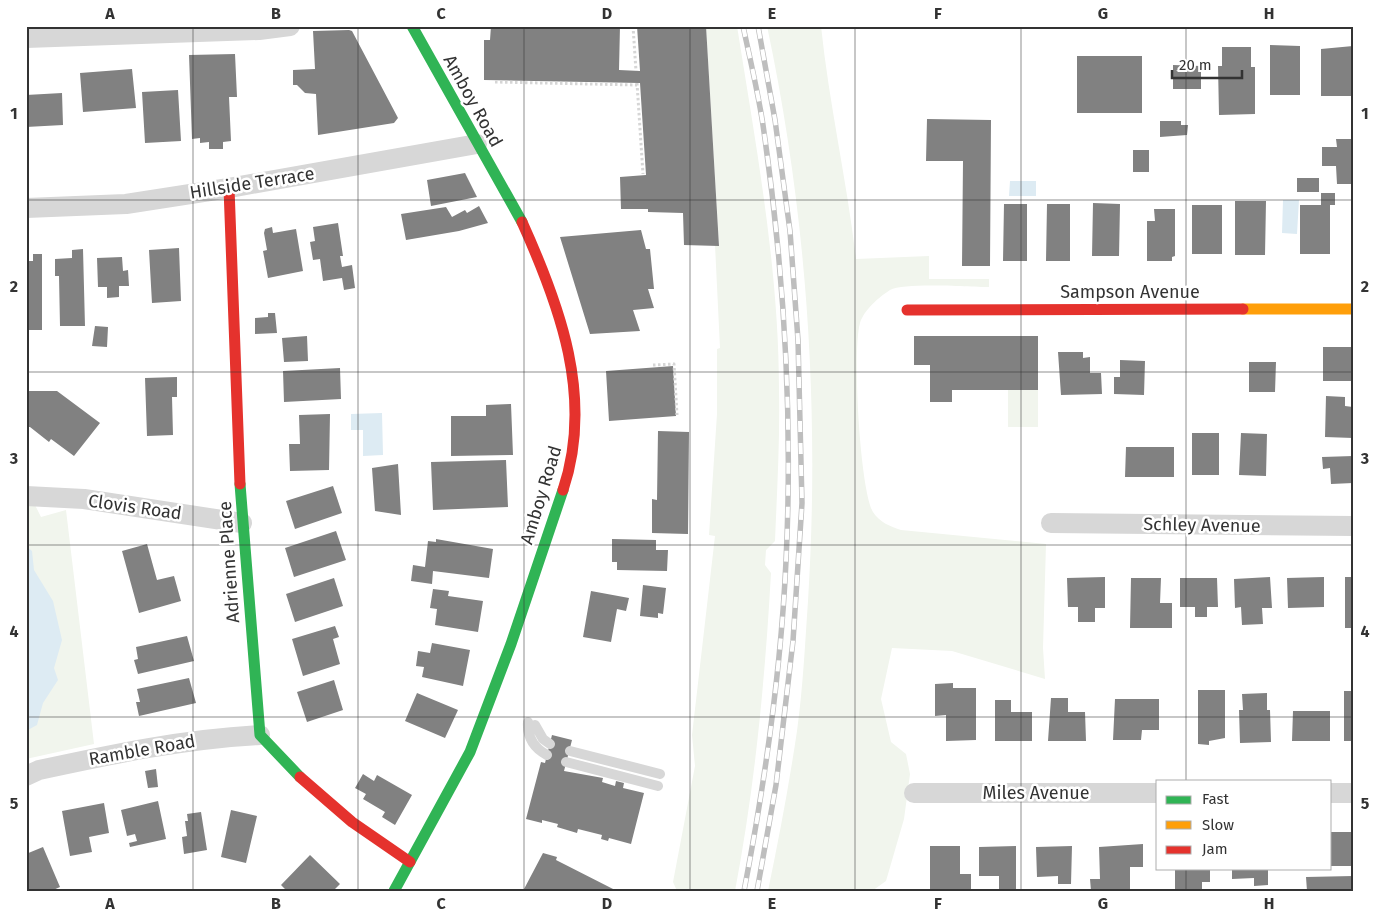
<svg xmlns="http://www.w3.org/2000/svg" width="1379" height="917" font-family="'Fira Sans',sans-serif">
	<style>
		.green { fill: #f1f5ed }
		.water { fill: #ddebf3 }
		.building { fill: #818181 }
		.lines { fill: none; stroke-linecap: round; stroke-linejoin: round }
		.path { stroke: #d6d6d6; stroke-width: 3; stroke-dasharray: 2.5 2.5; stroke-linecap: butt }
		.lane { stroke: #d7d7d7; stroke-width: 10 }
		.street { stroke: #d7d7d7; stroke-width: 20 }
		.fast { stroke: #30b455; stroke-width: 11 }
		.slow { stroke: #ff9f0a; stroke-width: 11 }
		.jam { stroke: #e5322d; stroke-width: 11 }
		.rail-casing { stroke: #bebebe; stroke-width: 5.5 }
		.rail { stroke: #fff; stroke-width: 4; stroke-dasharray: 11; stroke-linecap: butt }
		.grid { fill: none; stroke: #333; stroke-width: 1; stroke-opacity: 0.55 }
		.labels { text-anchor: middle; stroke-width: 5; stroke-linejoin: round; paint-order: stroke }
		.street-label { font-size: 18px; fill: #333; stroke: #fff }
		.neatline { fill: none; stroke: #333; stroke-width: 2 }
		.grid-label { font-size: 16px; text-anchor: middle; font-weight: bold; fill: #333 }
	</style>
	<rect width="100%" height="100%" fill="#fff"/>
	<path class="green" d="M 706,26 L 737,26 C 756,146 779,269 779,390 C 780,441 777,491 775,541 L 766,550 L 765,565 L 771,573 C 765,680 755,786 735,891 L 677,891 L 673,882 L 695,766 L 692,735 L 715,536 L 709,535 L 717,414 L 717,349 L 720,348 L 715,245 L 719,245 Z
		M 767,26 L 821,26 C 829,104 847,181 856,259 L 929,256 L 929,279 L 989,279 L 989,287 C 969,287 905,282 890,290 C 879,297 864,310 860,323 C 852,350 860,490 873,512 C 879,522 891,527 901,530 L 1046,544 L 1043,648 L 1045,679 L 952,651 L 892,648 L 881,699 L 891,742 L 906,754 L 910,774 L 904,819 L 886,881 L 872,891 L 768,891 C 779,838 789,785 797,731 C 803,688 805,644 808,601 C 820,409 807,214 767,26 Z
		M 1008,390 L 1038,390 L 1038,427 L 1008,427 Z
		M 26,505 L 35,505 L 41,517 L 66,510 L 94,744 L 26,759 Z"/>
	<path class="water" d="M 1010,181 L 1036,181 L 1036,196 L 1009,196 Z
		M 1283,200 L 1299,200 L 1297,234 L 1282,233 Z
		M 382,413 L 383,455 L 363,456 L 363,430 L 351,430 L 351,414 Z
		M 26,546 L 32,551 L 34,570 L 53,601 L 62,640 L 54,668 L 58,680 L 43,703 L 37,725 L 26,731 Z"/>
	<path class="building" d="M 491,26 L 620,26 L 619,70 L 640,71 L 637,26 L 706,26 L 719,246 L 684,245 L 683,213 L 648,212 L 648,209 L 621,209 L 620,177 L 646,175 L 640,83 L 484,80 L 484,40 L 490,40 Z
		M 349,30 L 352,31 L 398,118 L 394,123 L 318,135 L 316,94 L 305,93 L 297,85 L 293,85 L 293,70 L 315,69 L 313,31 Z
		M 1270,45 L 1300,46 L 1300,95 L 1270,95 Z
		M 1353,46 L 1353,96 L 1321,96 L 1321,49 Z
		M 1222,47 L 1251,47 L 1251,67 L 1255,67 L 1255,114 L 1219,115 L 1218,66 L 1222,66 Z
		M 235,54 L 237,97 L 229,97 L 231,141 L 223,142 L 223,149 L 209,149 L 209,142 L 200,143 L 200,138 L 192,139 L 189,55 Z
		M 1077,56 L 1142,56 L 1142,113 L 1077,113 Z
		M 1173,65 L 1201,66 L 1201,89 L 1173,89 Z
		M 132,69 L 136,108 L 83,112 L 80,73 Z
		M 178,90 L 181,141 L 145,143 L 142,92 Z
		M 62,93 L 63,125 L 26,127 L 26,95 Z
		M 927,119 L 991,120 L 990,266 L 962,266 L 963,161 L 926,161 Z
		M 1160,121 L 1181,121 L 1181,125 L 1188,125 L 1187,135 L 1160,137 Z
		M 1336,139 L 1353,139 L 1353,184 L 1337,184 L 1336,166 L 1322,166 L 1322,147 L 1337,147 Z
		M 1133,150 L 1149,150 L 1149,172 L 1133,172 Z
		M 465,173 L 477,197 L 431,206 L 427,180 Z
		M 1297,178 L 1319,178 L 1319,192 L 1297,192 Z
		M 1321,193 L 1335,193 L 1335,205 L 1330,205 L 1330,254 L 1300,254 L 1300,205 L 1321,205 Z
		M 1235,201 L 1266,201 L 1265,255 L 1235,255 Z
		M 1093,203 L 1120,204 L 1119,256 L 1092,256 Z
		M 1004,204 L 1027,204 L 1027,261 L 1003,261 Z
		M 1047,204 L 1070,204 L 1070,261 L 1046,261 Z
		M 1192,205 L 1222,205 L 1222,254 L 1192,254 Z
		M 479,206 L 488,223 L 459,231 L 406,240 L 401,214 L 446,207 L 452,217 L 465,210 L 467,213 Z
		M 1154,209 L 1175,209 L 1175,256 L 1172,257 L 1172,261 L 1147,261 L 1147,221 L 1155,221 Z
		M 338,223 L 343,256 L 340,256 L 342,267 L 352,265 L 355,288 L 344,290 L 342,278 L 323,281 L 320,259 L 313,260 L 310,242 L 315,241 L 313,227 Z
		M 272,227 L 273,233 L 296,229 L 303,271 L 268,278 L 263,251 L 267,250 L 264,233 L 265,229 Z
		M 641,230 L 646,249 L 650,249 L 654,289 L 648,289 L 654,308 L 633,310 L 640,331 L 590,334 L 560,237 Z
		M 179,248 L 181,301 L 152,303 L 149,250 Z
		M 83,249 L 85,326 L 60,326 L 59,276 L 55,276 L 55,259 L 72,258 L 72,250 Z
		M 33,254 L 42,254 L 42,330 L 26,330 L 26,261 L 33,261 Z
		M 122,257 L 123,271 L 128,270 L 129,286 L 119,286 L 119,297 L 107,298 L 107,287 L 98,287 L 97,258 Z
		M 268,313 L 275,313 L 277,333 L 255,334 L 255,318 L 268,317 Z
		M 95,326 L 108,327 L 107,347 L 92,346 Z
		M 307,336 L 308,361 L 284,362 L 282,338 Z
		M 914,336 L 1038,336 L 1038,390 L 952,390 L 952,402 L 930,402 L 930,365 L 914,365 Z
		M 1323,347 L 1353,347 L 1353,381 L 1323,381 Z
		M 1058,352 L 1083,352 L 1083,358 L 1090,357 L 1090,373 L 1101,373 L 1102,394 L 1061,395 Z
		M 1120,360 L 1145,361 L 1144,395 L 1114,394 L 1114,377 L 1120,377 Z
		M 1249,362 L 1276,362 L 1275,392 L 1249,392 Z
		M 673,366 L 676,416 L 609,421 L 606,371 Z
		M 340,368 L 341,399 L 284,402 L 283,371 Z
		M 177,377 L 177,397 L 172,397 L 173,435 L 147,436 L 145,378 Z
		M 26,391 L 57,391 L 100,423 L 74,456 L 51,439 L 49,442 L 30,427 L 26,427 Z
		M 1326,396 L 1345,397 L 1345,406 L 1353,407 L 1353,438 L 1325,437 Z
		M 511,404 L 513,455 L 451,456 L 451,416 L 486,416 L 486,405 Z
		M 330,414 L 329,470 L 290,471 L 289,444 L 300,444 L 299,415 Z
		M 658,431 L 689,432 L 688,534 L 652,533 L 652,499 L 657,500 Z
		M 1192,433 L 1219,433 L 1219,475 L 1192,475 Z
		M 1241,433 L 1267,434 L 1266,476 L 1239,475 Z
		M 1126,447 L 1174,447 L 1174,477 L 1125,477 Z
		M 1353,456 L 1353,483 L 1331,484 L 1330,468 L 1323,469 L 1322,457 Z
		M 506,460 L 508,507 L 433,510 L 431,462 Z
		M 398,464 L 401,515 L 375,511 L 372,468 Z
		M 333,486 L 342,513 L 295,529 L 286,501 Z
		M 336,531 L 346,560 L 294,577 L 285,548 Z
		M 436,539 L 493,549 L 489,578 L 433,571 L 432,584 L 411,581 L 413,565 L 425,567 L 428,541 L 436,542 Z
		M 612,539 L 656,540 L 656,550 L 668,550 L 667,571 L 617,570 L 617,562 L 612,562 Z
		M 147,544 L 157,580 L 174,576 L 181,601 L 139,613 L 122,551 Z
		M 1105,577 L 1105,608 L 1095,608 L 1095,622 L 1078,622 L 1078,607 L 1068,607 L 1067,578 Z
		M 1270,577 L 1272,608 L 1262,608 L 1263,624 L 1242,625 L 1241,607 L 1235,608 L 1234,579 Z
		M 1324,577 L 1324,607 L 1288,608 L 1287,578 Z
		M 1345,577 L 1353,577 L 1353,628 L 1345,628 Z
		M 334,578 L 343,606 L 295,622 L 286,594 Z
		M 1131,578 L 1161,578 L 1160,603 L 1172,603 L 1172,628 L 1130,628 Z
		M 1180,578 L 1217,578 L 1218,607 L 1207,607 L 1207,617 L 1195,617 L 1195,607 L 1180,607 Z
		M 643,585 L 666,588 L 663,614 L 658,613 L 658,618 L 640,616 Z
		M 433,589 L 449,591 L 448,596 L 483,601 L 478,632 L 435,625 L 437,609 L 430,608 Z
		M 591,591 L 629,598 L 626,611 L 617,609 L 611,642 L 583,637 Z
		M 335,626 L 339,637 L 333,639 L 340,664 L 303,676 L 292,639 Z
		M 187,636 L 194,661 L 138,674 L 134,660 L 138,659 L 136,647 Z
		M 432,643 L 470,650 L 463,686 L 422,677 L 424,667 L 416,666 L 418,651 L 430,653 Z
		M 189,678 L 196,703 L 139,716 L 136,702 L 140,702 L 137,689 Z
		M 334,680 L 343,710 L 307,722 L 297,692 Z
		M 953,683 L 953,688 L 976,688 L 976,740 L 946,741 L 946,715 L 935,716 L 935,684 Z
		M 1198,690 L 1225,690 L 1225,738 L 1209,741 L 1209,745 L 1198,744 Z
		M 1344,691 L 1353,691 L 1353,741 L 1344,741 Z
		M 417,693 L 458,710 L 445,738 L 405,721 Z
		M 1267,693 L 1267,710 L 1270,710 L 1271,742 L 1240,743 L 1239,710 L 1243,710 L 1242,694 Z
		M 1051,698 L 1068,698 L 1068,712 L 1085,712 L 1086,741 L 1048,741 Z
		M 1115,699 L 1159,699 L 1159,730 L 1142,730 L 1141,740 L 1113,740 Z
		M 995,700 L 1011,700 L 1011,712 L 1032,712 L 1032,741 L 995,741 Z
		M 1293,711 L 1330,711 L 1330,741 L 1292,741 Z
		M 552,735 L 572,740 L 564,771 L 603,778 L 602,782 L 615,786 L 616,781 L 624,783 L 623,788 L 644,793 L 631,844 L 609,838 L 608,841 L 601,839 L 602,835 L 578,829 L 577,833 L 557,827 L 558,824 L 542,820 L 542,823 L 526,819 L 541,762 L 545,763 Z
		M 156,769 L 158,787 L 148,788 L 145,771 Z
		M 363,774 L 374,781 L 377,775 L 412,795 L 395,825 L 382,817 L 385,812 L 363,799 L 366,794 L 355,788 Z
		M 158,801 L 166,839 L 130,847 L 129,843 L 137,841 L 135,834 L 127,836 L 121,810 Z
		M 104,803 L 109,833 L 89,837 L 92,852 L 70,856 L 62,811 Z
		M 231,810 L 257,816 L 246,863 L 221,857 Z
		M 201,812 L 207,850 L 184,854 L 182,837 L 187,836 L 185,821 L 188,821 L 187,814 Z
		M 1330,832 L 1353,832 L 1353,866 L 1330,866 Z
		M 1143,844 L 1143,867 L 1130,867 L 1130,891 L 1091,891 L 1090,879 L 1100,879 L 1099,847 Z
		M 930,846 L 960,846 L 960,874 L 971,874 L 971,891 L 930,891 Z
		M 1016,846 L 1016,891 L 999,891 L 999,876 L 979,876 L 979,847 Z
		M 1072,846 L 1071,884 L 1058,884 L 1058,876 L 1037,877 L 1036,847 Z
		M 43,847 L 60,887 L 51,891 L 26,891 L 26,854 Z
		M 543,853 L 557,857 L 556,860 L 617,891 L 523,891 Z
		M 310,855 L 340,884 L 333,891 L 287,891 L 281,885 Z
		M 1175,868 L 1210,868 L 1210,882 L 1202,882 L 1202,891 L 1175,891 Z
		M 1232,868 L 1268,868 L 1268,885 L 1254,886 L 1254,878 L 1232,879 Z
		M 1353,876 L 1353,891 L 1307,891 L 1306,877 Z"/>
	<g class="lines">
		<path class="path" d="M 633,26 L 636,71
			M 495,82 L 637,85
			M 637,83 L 643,174
			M 653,365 L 674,364 L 677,415"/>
		<path class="lane" d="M 528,722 C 527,737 534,748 547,755
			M 535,725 L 543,739 L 550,744
			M 570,751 L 660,774
			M 566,762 L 658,786"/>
		<path class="street" d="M 26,38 L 259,30 L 290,26
			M 26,208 L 126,204 L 229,188 L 477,144
			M 26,496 L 84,499 L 242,523
			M 1051,523 L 1353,526
			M 26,776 L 39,770 C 113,754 184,739 260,735
			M 914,793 L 1158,793
			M 1330,793 L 1353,793"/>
		<path class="fast" d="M 412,26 L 522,222
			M 240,484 L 260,735 L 300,777
			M 394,891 L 470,752 L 511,644 L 563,490"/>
		<path class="slow" d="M 1243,309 L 1353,309"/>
		<path class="jam" d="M 229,188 L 240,484
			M 522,222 C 560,306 594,398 563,490
			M 907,310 L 1243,309
			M 300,777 L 352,822 L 410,862"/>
		<g class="rail-casing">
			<path id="rail" d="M 743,26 C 750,59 758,92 763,125 C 784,269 793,415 786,561 C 781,671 765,782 744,891
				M 757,891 L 776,785 L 793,641 L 802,503 L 798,340 L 790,231 L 775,120 L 758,26"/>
		</g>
		<use href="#rail" class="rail"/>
	</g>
	<path class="grid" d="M 193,26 L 193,891M 358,26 L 358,891M 524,26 L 524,891M 690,26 L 690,891M 855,26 L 855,891M 1021,26 L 1021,891M 1186,26 L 1186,781M 26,200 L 1353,200M 26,372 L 1353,372M 26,545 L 1353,545M 26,717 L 1353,717M 1186,868 L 1186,891"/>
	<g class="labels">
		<g class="street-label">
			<text transform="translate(473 101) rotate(61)" y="6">Amboy Road</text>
			<text transform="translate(252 183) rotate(-9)" y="6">Hillside Terrace</text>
			<text x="1130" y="298">Sampson Avenue</text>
			<text transform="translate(541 495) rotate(-73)" y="6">Amboy Road</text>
			<text transform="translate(135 507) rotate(8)" y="6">Clovis Road</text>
			<text transform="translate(1202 525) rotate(1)" y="6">Schley Avenue</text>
			<text transform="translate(229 562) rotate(-94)" y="6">Adrienne Place</text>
			<text transform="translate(142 750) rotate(-10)" y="6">Ramble Road</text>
			<text x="1036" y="799">Miles Avenue</text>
		</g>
	</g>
	<rect width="1379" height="917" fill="none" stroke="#ffffff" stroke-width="55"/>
	<rect x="1156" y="780" width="175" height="90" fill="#ffffff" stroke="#adadad"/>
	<rect x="1166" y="796" width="25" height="8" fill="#30b455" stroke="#adadad"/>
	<text x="1202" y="804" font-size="15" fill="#333333">Fast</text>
	<rect x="1166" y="821" width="25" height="8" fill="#ff9f0a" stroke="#adadad"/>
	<text x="1202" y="830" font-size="15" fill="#333333">Slow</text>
	<rect x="1166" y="846" width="25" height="8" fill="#e5322d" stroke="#adadad"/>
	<text x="1202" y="854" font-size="15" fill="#333333">Jam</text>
	<path d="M1172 70v8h70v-8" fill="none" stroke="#333333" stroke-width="2.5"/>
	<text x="1179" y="70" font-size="15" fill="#333333" stroke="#ffffff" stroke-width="4" paint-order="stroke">20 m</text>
	<rect x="28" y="28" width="1324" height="862" class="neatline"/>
	<g class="grid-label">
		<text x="110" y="19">A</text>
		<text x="276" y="19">B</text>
		<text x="441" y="19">C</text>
		<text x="607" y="19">D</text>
		<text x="772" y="19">E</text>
		<text x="938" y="19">F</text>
		<text x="1103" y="19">G</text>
		<text x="1269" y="19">H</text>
		<text x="14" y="119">1</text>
		<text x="1365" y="119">1</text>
		<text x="14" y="292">2</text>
		<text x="1365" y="292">2</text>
		<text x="14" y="464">3</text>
		<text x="1365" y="464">3</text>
		<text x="14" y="637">4</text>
		<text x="1365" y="637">4</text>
		<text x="14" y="809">5</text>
		<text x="1365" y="809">5</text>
		<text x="110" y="909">A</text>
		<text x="276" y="909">B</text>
		<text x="441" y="909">C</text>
		<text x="607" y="909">D</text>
		<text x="772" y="909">E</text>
		<text x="938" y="909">F</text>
		<text x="1103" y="909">G</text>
		<text x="1269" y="909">H</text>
	</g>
</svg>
